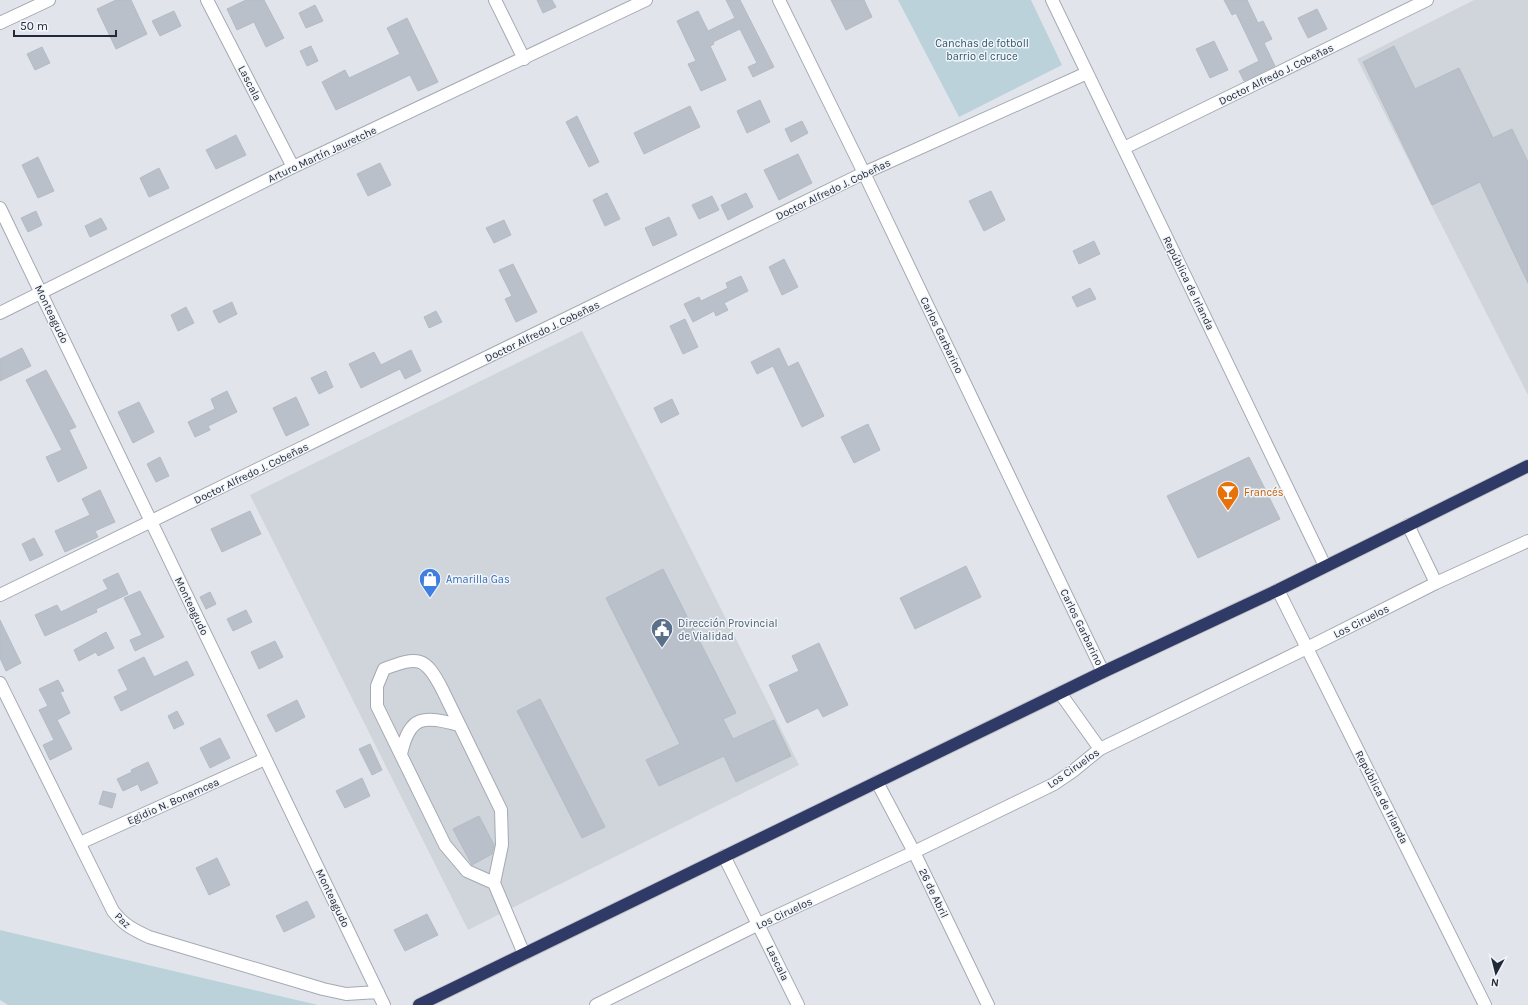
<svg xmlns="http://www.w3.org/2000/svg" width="1528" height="1005" font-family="Karla,sans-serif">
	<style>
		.built { fill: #cfd5db }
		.green { fill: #bbd2db }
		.building { fill: #bac0c9; stroke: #b4bbc4 }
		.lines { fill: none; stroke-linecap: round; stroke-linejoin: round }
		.minor-casing { stroke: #a4a9b3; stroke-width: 14 }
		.highway-casing { stroke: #c1c3c8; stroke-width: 14 }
		.minor { stroke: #fff; stroke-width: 12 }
		.highway { stroke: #2f3a66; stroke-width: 12 }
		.labels { text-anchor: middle; stroke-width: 3; stroke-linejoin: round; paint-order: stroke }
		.park-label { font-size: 11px; fill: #2e5670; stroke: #f1f5f8 }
		.street-label { font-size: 11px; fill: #22293b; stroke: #f1f5f8 }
		.food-label { font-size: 11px; fill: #c56008; stroke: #f1f5f8; text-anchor: start }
		.shop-label { font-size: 11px; fill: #366cbe; stroke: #f1f5f8; text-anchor: start }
		.service-label { font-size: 11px; fill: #4e5e75; stroke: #f1f5f8; text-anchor: start }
	</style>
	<rect width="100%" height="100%" fill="#e1e5eb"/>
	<path class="built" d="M 1474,0 L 1528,0 L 1528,395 L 1357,59 Z
		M 582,331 L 799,765 L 468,930 L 250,495 Z"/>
	<path class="green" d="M 898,0 L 1031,0 L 1062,65 L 959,117 Z
		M 0,930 L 318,1005 L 8,1005 L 0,1000 Z"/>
	<path class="building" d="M 116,0 L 131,0 L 147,34 L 116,49 L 97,9 Z
		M 246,0 L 264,0 L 284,38 L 266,47 L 254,22 L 237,30 L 227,9 Z
		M 537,0 L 552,0 L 556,7 L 543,13 Z
		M 726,0 L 740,0 L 774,67 L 753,77 L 748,67 L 757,63 L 740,29 L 713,42 L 714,44 L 710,46 L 726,80 L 701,91 L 688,64 L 696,61 L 677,21 L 698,11 L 708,31 L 735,18 Z
		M 831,0 L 864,0 L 872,17 L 846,30 Z
		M 1224,0 L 1247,0 L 1258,23 L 1263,21 L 1272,39 L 1264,43 L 1275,66 L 1244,81 L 1239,71 L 1259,61 L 1236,13 L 1232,15 Z
		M 315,5 L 323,21 L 306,28 L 299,13 Z
		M 1317,9 L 1327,29 L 1308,38 L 1298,18 Z
		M 174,11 L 181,26 L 160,36 L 152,21 Z
		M 407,18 L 438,82 L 418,91 L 410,75 L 336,110 L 322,82 L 345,70 L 349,78 L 400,54 L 387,28 Z
		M 1214,41 L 1228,70 L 1210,78 L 1196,49 Z
		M 311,46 L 318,61 L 307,66 L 300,51 Z
		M 1394,46 L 1415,89 L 1459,68 L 1493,138 L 1512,129 L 1528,162 L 1528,283 L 1480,182 L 1432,205 L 1363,62 Z
		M 42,47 L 50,63 L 35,70 L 27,54 Z
		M 760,100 L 770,122 L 747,133 L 737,111 Z
		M 690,106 L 700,127 L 644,154 L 634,133 Z
		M 577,116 L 599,162 L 589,167 L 566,122 Z
		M 802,121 L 808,133 L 791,142 L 785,129 Z
		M 236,135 L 246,155 L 216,169 L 206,150 Z
		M 798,154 L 812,183 L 779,200 L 764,170 Z
		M 38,157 L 54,191 L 38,198 L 22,165 Z
		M 380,163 L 391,185 L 368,196 L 357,174 Z
		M 159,168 L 169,188 L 149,197 L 140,178 Z
		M 991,191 L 1005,220 L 984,231 L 969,201 Z
		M 607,193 L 620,219 L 605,226 L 593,200 Z
		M 746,193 L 753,207 L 728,220 L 721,205 Z
		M 712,196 L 719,210 L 699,219 L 692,205 Z
		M 36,211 L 42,225 L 28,232 L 21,218 Z
		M 669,217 L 677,235 L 653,246 L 645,228 Z
		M 101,218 L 107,229 L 90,237 L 85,226 Z
		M 504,220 L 511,235 L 494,243 L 486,228 Z
		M 1094,241 L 1100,254 L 1079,264 L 1073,251 Z
		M 784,259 L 798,287 L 782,295 L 769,267 Z
		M 513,264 L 537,312 L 516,322 L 505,299 L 512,296 L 499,270 Z
		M 741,276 L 748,291 L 724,303 L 728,310 L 716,316 L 714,311 L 693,322 L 684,304 L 699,297 L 701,301 L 728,288 L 726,283 Z
		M 1090,288 L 1096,299 L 1077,307 L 1072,297 Z
		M 232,302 L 237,314 L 219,323 L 213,311 Z
		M 186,307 L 194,323 L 178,331 L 171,315 Z
		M 436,311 L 442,322 L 429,328 L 424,317 Z
		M 685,319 L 698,347 L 683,354 L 670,326 Z
		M 22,348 L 31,366 L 0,381 L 0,359 Z
		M 779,348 L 788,367 L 798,362 L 824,416 L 802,427 L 773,366 L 757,374 L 751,362 Z
		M 411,350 L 421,371 L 405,379 L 400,369 L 361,388 L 349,364 L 374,352 L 381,365 Z
		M 46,370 L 76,427 L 69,430 L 87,468 L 58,482 L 46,457 L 62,450 L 26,380 Z
		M 326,371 L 333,387 L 319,394 L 311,378 Z
		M 227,391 L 237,412 L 208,426 L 210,430 L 195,437 L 188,422 L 215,409 L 211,399 Z
		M 296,397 L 309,425 L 286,436 L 273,408 Z
		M 672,399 L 679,414 L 661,423 L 654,408 Z
		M 139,402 L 154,432 L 133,443 L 118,412 Z
		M 868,424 L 880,450 L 854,463 L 841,437 Z
		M 160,457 L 169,476 L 156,482 L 147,464 Z
		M 1249,457 L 1280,519 L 1198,558 L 1167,496 Z
		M 100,490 L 115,522 L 95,531 L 98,537 L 65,552 L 55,531 L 90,515 L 82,499 Z
		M 250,511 L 261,534 L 222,552 L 211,529 Z
		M 34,538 L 43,555 L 30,561 L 22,544 Z
		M 966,566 L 981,597 L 915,629 L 900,598 Z
		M 663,569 L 736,713 L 723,719 L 733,739 L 774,720 L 791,756 L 736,782 L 724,756 L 659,786 L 646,760 L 680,744 L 606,598 Z
		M 118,573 L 128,594 L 96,609 L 97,612 L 45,636 L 35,615 L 57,605 L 61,612 L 108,589 L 103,580 Z
		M 140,591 L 164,637 L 135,651 L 130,640 L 142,635 L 124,598 Z
		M 210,592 L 216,604 L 206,609 L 200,597 Z
		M 246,610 L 252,622 L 233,631 L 227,619 Z
		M 0,620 L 21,663 L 6,671 L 0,658 Z
		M 106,632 L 114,648 L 98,656 L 96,652 L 79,661 L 74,650 Z
		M 275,641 L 283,657 L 259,669 L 251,652 Z
		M 819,643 L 848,705 L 823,717 L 818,708 L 787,723 L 769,685 L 799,671 L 792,656 Z
		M 144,657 L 154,677 L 187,661 L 194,675 L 121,711 L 114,697 L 128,690 L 118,670 Z
		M 58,680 L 64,691 L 60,692 L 70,713 L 57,720 L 72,749 L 50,760 L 43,745 L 54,740 L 39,710 L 48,706 L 39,689 Z
		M 540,699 L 605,827 L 582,838 L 517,711 Z
		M 297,700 L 305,717 L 276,732 L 267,715 Z
		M 177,711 L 184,724 L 174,729 L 168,716 Z
		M 220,738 L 230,758 L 210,768 L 200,748 Z
		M 370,744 L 382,770 L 372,775 L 359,749 Z
		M 148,762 L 158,783 L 141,791 L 138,784 L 123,791 L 117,779 L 132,772 L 131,770 Z
		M 362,778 L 370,796 L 345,808 L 336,791 Z
		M 103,791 L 116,794 L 112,808 L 99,804 Z
		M 479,816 L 494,845 L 492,854 L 472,865 L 453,829 Z
		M 217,858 L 230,885 L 209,895 L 196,868 Z
		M 307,901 L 315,917 L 284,932 L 276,916 Z
		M 427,914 L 438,935 L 405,951 L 394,930 Z"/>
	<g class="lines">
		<g class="minor-casing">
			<path id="minor" d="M 207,0 L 293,167
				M 495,0 L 524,59
				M 779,0 L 864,173 L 1103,672
				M 1052,0 L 1325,566
				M 0,23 L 49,0
				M 1124,148 L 1427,0
				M 0,208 L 384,1005
				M 0,313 L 293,167 L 646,0
				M 1408,525 L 1436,583
				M 1278,590 L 1485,1005
				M 0,595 L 864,173 L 1087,73
				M 0,683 L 113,911 C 124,925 132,929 149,937 L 323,989 L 346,994 L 378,992
				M 1060,693 L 1100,749
				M 401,754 C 410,714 424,716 459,725
				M 877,782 L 914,852 L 988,1005
				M 80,843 L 265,759
				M 724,856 L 798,1005
				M 494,883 L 467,871 L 445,845 L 377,706 L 377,686 L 384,669 C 418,656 425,656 442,689 L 501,810 L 502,845 L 494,883 L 524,954
				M 596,1005 L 759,924 L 914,852 L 1054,784 L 1073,771 L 1100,749 L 1307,648 L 1436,583 L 1528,541"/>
		</g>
		<g class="highway-casing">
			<path id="highway" d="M 419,1005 L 1103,672 L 1278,590 L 1528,466"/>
		</g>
		<use href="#minor" class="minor"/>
		<use href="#highway" class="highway"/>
	</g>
	<defs>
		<g id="bar-pin" transform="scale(1.15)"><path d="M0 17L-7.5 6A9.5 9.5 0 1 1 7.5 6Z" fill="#e8710a" stroke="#f1f5f8"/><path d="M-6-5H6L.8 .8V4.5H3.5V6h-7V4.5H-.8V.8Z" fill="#fff"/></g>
		<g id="shop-pin" transform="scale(1.15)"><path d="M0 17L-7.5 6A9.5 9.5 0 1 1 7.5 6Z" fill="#3f7fe0" stroke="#f1f5f8"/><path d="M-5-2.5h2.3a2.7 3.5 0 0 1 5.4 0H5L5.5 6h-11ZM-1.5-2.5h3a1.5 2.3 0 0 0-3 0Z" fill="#fff"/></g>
		<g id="civic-pin" transform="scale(1.15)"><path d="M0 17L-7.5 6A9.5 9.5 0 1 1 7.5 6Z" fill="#5c6f8a" stroke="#f1f5f8"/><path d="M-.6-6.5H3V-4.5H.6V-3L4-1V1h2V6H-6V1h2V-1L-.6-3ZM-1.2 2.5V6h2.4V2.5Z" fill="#fff"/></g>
	</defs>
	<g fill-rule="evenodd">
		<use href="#bar-pin" x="1228" y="492"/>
		<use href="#shop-pin" x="430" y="579"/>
		<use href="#civic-pin" x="662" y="629"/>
	</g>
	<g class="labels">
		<g class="park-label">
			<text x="982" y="47">Canchas de fotboll<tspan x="982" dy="13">barrio el cruce</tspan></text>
		</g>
		<g class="street-label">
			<text transform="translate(1276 74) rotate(-26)" y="4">Doctor Alfredo J. Cobeñas</text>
			<text transform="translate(250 83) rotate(63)" y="4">Lascala</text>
			<text transform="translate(322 154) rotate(-25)" y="4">Arturo Martín Jauretche</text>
			<text transform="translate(833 189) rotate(-26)" y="4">Doctor Alfredo J. Cobeñas</text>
			<text transform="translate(1189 283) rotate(64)" y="4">República de Irlanda</text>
			<text transform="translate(52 314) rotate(64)" y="4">Monteagudo</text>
			<text transform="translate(542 331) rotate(-26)" y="4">Doctor Alfredo J. Cobeñas</text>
			<text transform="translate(942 335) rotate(64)" y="4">Carlos Garbarino</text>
			<text transform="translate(251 473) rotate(-26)" y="4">Doctor Alfredo J. Cobeñas</text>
			<text transform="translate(192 606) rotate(64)" y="4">Monteagudo</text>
			<text transform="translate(1361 621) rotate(-27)" y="4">Los Ciruelos</text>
			<text transform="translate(1082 627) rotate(64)" y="4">Carlos Garbarino</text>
			<text transform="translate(1073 768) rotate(-35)" y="4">Los Ciruelos</text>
			<text transform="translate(1382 797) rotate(63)" y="4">República de Irlanda</text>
			<text transform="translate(173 801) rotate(-24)" y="4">Egidio N. Bonamcea</text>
			<text transform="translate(934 893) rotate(64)" y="4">26 de Abril</text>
			<text transform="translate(333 898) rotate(64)" y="4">Monteagudo</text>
			<text transform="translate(784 913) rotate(-25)" y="4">Los Ciruelos</text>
			<text transform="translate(123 920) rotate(43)" y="4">Paz</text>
			<text transform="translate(778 963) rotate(64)" y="4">Lascala</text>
		</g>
		<g class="food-label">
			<text x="1244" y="496">Francés</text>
		</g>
		<g class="shop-label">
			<text x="446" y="583">Amarilla Gas</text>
		</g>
		<g class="service-label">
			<text x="678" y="627">Dirección Provincial<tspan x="678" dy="13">de Vialidad</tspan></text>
		</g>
	</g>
	<g transform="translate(1496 973) rotate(187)" stroke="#f1f5f8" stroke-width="3" paint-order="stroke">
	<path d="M0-3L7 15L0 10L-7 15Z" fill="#22293b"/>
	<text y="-6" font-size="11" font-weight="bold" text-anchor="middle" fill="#22293b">N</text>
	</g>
	<path d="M14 30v6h102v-6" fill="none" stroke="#22293b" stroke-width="2"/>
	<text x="20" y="30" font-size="12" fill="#22293b" stroke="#f1f5f8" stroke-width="3" paint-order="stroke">50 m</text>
</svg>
